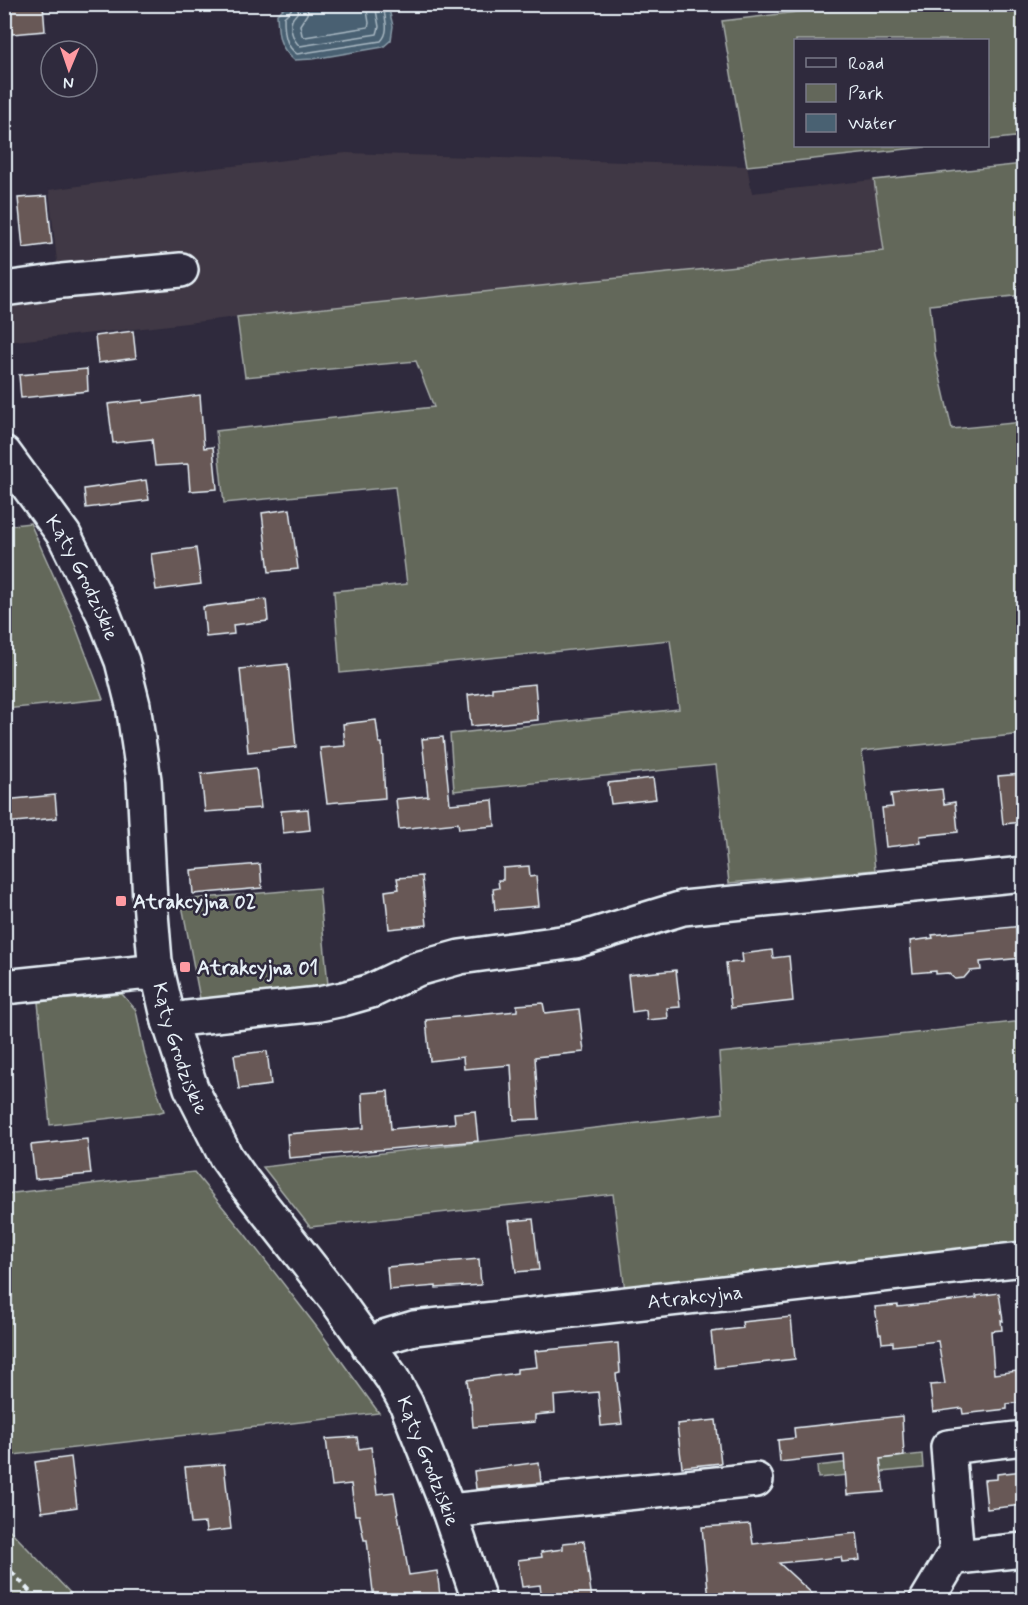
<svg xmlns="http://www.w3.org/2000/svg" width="1028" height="1605" font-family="Mynerve,sans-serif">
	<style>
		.built { fill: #403844 }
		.green { fill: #63675a; stroke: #a6aca9; stroke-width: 1.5 }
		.water { fill: #496172; stroke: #899ba8; stroke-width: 1.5 }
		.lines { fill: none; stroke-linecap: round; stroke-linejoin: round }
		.shore { stroke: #a8b7c2; stroke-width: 1.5 }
		.building { fill: #685956; stroke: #e8f1f8; stroke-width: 1.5 }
		.minor-casing { stroke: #e8f1f8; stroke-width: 38 }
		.path { stroke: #e8f1f8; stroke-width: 4; stroke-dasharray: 6 4.5; stroke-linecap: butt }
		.minor { stroke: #2f2a3d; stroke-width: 33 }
		.poi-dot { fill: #ff9aa2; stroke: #2f2a3d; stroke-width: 2 }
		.labels { text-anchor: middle; stroke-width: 5; stroke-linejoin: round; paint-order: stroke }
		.street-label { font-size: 20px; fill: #e8f1f8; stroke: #2f2a3d }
		.poi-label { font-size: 20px; font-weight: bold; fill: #e8f1f8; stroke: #2f2a3d; text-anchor: start }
	</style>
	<rect width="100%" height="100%" fill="#2f2a3d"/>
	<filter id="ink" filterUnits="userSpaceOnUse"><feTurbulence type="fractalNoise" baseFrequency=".0167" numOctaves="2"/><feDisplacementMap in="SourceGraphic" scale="12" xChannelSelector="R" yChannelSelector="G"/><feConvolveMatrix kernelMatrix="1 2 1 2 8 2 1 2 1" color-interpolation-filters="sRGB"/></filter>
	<g filter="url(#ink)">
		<path class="built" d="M 346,153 L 747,166 L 752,193 L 874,180 L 884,251 L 237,317 L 153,327 L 5,342 L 4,276 L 58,270 L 49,190 L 164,174 Z"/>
		<path class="green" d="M 864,4 L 1023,5 L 1023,136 L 988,140 L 988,40 L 796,40 L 796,146 L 935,146 L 747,166 L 722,21 Z
			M 1023,164 L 1023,295 L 930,305 L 935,355 L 952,429 L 1023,422 L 1023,734 L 862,751 L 875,870 L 729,883 L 716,765 L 454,791 L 450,734 L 679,709 L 670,640 L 340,673 L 334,591 L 407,584 L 395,487 L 224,503 L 216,431 L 434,407 L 416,361 L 245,377 L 237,317 L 884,251 L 874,180 Z
			M 30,523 L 72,617 L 103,699 L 5,709 L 5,526 Z
			M 319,888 L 328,985 L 200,999 L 181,900 Z
			M 122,994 L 136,1010 L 145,1055 L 164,1111 L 157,1113 L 50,1125 L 38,1002 Z
			M 1023,1021 L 1023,1247 L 625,1291 L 613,1194 L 310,1227 L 263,1167 L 723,1113 L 719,1053 L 907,1034 Z
			M 194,1172 L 244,1233 L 316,1326 L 379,1413 L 5,1456 L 5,1194 Z
			M 922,1454 L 923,1468 L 818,1478 L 817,1466 Z
			M 5,1525 L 77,1600 L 5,1600 Z"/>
		<path class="water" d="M 289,4 L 388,5 L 393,26 L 391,40 L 383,47 L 313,59 L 294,60 C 278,46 278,35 277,14 Z"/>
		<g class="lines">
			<path class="shore" d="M 292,4 L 291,10 L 284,17 C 284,31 285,46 297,54 L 381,41 C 391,31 384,17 383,4
				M 299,4 C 299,12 297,13 293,18 C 288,26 293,41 300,46 L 377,34 L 379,27 L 375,4
				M 308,4 L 307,14 L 300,25 L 302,35 L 305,37 L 368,27 L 369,23 L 366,4"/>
		</g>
		<path class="building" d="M 43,5 L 45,31 L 12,34 L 9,8 Z
			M 47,196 L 52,244 L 23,248 L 18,198 Z
			M 133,331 L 136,358 L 98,363 L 95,336 Z
			M 87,369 L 88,391 L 21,398 L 19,375 Z
			M 200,395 L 204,448 L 213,447 L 217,489 L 190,491 L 188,464 L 155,466 L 152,439 L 113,443 L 108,404 L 143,400 L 143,403 Z
			M 146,480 L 149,500 L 86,508 L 84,489 Z
			M 290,509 L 298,569 L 269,572 L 262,513 Z
			M 196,548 L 201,584 L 156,590 L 151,554 Z
			M 266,599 L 268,621 L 233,625 L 234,634 L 206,637 L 203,607 Z
			M 288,664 L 296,747 L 248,752 L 240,669 Z
			M 535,684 L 538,720 L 471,726 L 468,695 L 492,692 L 492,688 Z
			M 376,720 L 379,743 L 382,743 L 385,798 L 327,803 L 320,748 L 345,746 L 343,724 Z
			M 443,737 L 450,804 L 493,800 L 495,826 L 459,829 L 458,823 L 399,829 L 396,799 L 428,796 L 422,739 Z
			M 256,768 L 261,808 L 205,812 L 201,774 Z
			M 1023,774 L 1023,822 L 1003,824 L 998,776 Z
			M 653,778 L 656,799 L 611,804 L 608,783 Z
			M 942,789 L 944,804 L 955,802 L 958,832 L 920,836 L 921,843 L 886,847 L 882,808 L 893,807 L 891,794 Z
			M 55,795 L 57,818 L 4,823 L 4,800 Z
			M 308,809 L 310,830 L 283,833 L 281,811 Z
			M 260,864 L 262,888 L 193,894 L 191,870 Z
			M 529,866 L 530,877 L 536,876 L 539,906 L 495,910 L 493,889 L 499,888 L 498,880 L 503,880 L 503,868 Z
			M 422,876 L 427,925 L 389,929 L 385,891 L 399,889 L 397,878 Z
			M 1023,926 L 1023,958 L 980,962 L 981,970 L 970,971 L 964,978 L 955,979 L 948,973 L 936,974 L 936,971 L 913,973 L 910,941 L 933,938 L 932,935 Z
			M 772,950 L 773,958 L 789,956 L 793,1001 L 731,1008 L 726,963 L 743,962 L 742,954 Z
			M 676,970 L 680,1007 L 667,1008 L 668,1018 L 647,1020 L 646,1010 L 632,1012 L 628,975 Z
			M 543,1003 L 545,1013 L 579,1009 L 584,1052 L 535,1057 L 539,1119 L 514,1120 L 511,1065 L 464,1069 L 463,1057 L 430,1061 L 426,1020 L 517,1011 L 517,1005 Z
			M 267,1051 L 271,1085 L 239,1089 L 234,1055 Z
			M 388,1091 L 391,1129 L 455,1123 L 454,1113 L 475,1111 L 478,1141 L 289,1158 L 287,1134 L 364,1128 L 362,1093 Z
			M 87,1139 L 91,1174 L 35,1179 L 31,1145 Z
			M 533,1219 L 539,1270 L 516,1272 L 509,1221 Z
			M 479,1259 L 481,1285 L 436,1288 L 436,1286 L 389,1290 L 387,1267 Z
			M 999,1293 L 1003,1321 L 1001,1320 L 1002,1330 L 991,1331 L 994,1374 L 1017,1371 L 1017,1375 L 1023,1374 L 1023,1402 L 1007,1404 L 1007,1409 L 963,1414 L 962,1408 L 933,1412 L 930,1385 L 945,1384 L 938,1341 L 893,1346 L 893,1342 L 882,1343 L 881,1334 L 879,1334 L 875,1307 L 898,1305 L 898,1307 L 937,1303 L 977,1298 L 976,1296 Z
			M 791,1317 L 795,1359 L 715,1368 L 711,1332 L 743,1328 L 742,1322 Z
			M 618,1343 L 620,1373 L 616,1374 L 622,1424 L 601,1426 L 598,1392 L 554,1396 L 555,1413 L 535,1415 L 535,1422 L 473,1427 L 471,1401 L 470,1401 L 467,1380 L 517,1373 L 517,1369 L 537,1367 L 535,1351 Z
			M 902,1416 L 904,1456 L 880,1459 L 884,1492 L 847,1495 L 844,1455 L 780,1462 L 778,1440 L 795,1438 L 794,1428 Z
			M 716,1420 L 721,1463 L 682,1467 L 677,1424 Z
			M 357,1437 L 359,1449 L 371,1447 L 377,1494 L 394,1492 L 409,1575 L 437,1571 L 440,1595 L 391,1600 L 374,1600 L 367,1540 L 364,1540 L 359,1515 L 355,1515 L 351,1484 L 332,1486 L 326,1439 Z
			M 71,1457 L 77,1507 L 42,1512 L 35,1462 Z
			M 539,1462 L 541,1483 L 476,1489 L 474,1471 Z
			M 224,1464 L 231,1529 L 206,1532 L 205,1523 L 191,1524 L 185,1467 Z
			M 1023,1471 L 1023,1505 L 987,1509 L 984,1480 L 997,1479 L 997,1474 Z
			M 750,1524 L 753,1544 L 857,1533 L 860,1560 L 842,1562 L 841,1557 L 779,1563 L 819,1600 L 709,1600 L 702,1527 Z
			M 584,1541 L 592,1600 L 542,1600 L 540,1585 L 522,1587 L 518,1560 L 542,1557 L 541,1552 L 563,1549 L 563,1543 Z"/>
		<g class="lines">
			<g class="minor-casing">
				<g id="minor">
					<path d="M 4,289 L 62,281 L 181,270"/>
					<path id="s1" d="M 4,453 L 64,535 L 103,613 L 122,661 L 133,705 L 144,780 L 150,901 L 155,961 L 169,1021 L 191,1088 L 226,1157 L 243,1181 L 334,1297 L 392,1378 L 406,1403 L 449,1511 L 479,1600"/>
					<path d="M 4,987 L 139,973 L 157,974"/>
					<path d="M 169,1021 L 187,1018 L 319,1004 L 343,999 L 371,991 L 417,969 L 460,957 L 575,941 L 683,908 L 1024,874"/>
					<path id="s2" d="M 369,1347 L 387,1336 L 414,1328 L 1024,1259"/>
					<path d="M 449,1511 L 756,1480"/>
					<path d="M 957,1557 L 948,1447 L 1024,1438"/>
					<path d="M 927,1600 L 951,1560 L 957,1557 L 1024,1550"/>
				</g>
			</g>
			<path class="path" d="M 4,1564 L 38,1600"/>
			<use href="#minor" class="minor"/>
		</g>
	</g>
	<g class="poi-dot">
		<rect x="115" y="895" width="12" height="12" rx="3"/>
		<rect x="179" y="961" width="12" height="12" rx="3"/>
	</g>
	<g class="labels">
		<g class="street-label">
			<text dy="7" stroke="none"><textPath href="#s1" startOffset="148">Kąty Grodziskie</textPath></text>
			<text dy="7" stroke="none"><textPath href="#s1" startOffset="634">Kąty Grodziskie</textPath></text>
			<text dy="7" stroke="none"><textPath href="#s2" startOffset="332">Atrakcyjna</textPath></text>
			<text dy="7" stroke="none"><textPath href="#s1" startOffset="1120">Kąty Grodziskie</textPath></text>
		</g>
		<g class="poi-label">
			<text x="133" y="908">Atrakcyjna 02</text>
			<text x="197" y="974">Atrakcyjna 01</text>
		</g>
	</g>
	<rect width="1028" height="1605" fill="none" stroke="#2f2a3d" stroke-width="24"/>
	<rect x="12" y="12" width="1004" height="1581" fill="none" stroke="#e8f1f8" stroke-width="2" filter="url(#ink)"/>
	<rect x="794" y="39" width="195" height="108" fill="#2f2a3d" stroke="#797a88" stroke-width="1.5"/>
	<rect x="806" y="58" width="30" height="9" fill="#2f2a3d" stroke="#797a88" stroke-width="1.5"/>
	<text x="848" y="69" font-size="18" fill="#e8f1f8">Road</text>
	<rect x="806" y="84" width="30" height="18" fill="#63675a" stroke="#797a88" stroke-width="1.5"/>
	<text x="848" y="99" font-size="18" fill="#e8f1f8">Park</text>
	<rect x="806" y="114" width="30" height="18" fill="#496172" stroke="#797a88" stroke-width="1.5"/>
	<text x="848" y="129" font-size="18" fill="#e8f1f8">Water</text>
	<g transform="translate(69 69) rotate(182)"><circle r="28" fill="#2f2a3d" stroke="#797a88" stroke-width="1.5"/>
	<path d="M0-4.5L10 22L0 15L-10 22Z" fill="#ff9aa2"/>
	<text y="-9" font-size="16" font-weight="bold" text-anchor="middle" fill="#e8f1f8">N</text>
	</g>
</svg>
